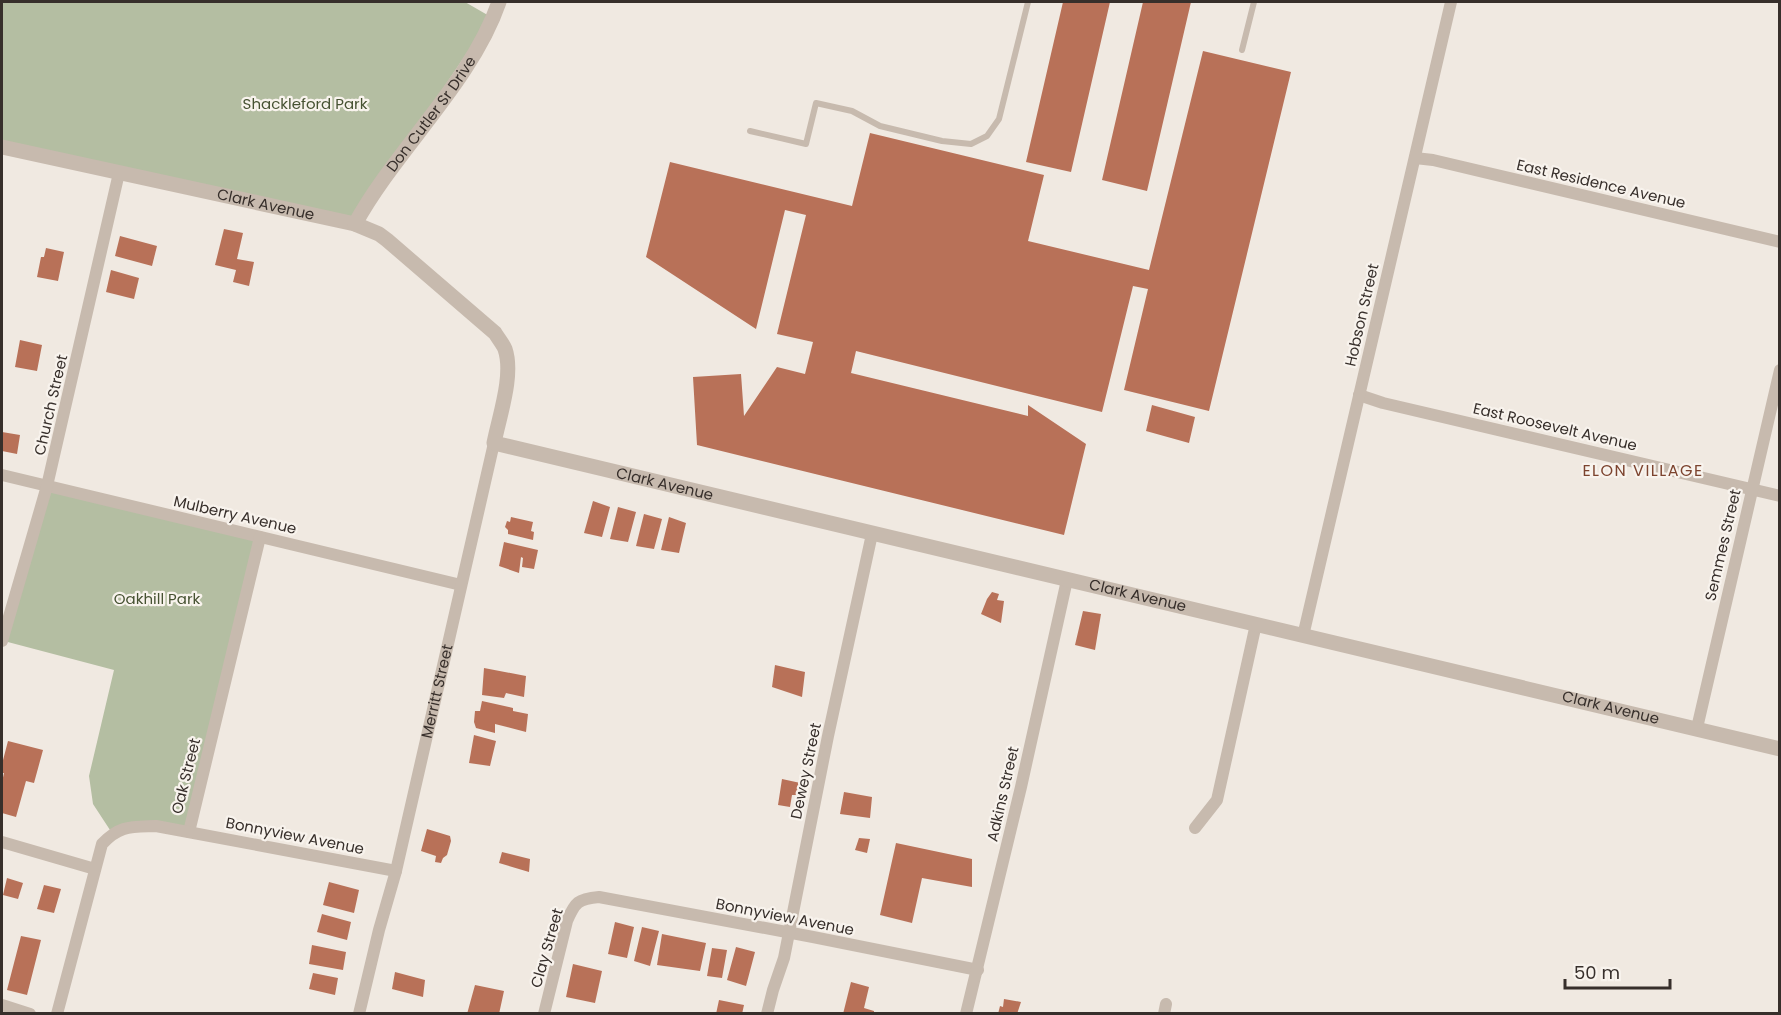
<svg xmlns="http://www.w3.org/2000/svg" width="1781" height="1015" font-family="Poppins,sans-serif">
	<style>
		.green { fill: #b4bea2 }
		.building { fill: #b87158 }
		.lines { fill: none; stroke-linecap: round; stroke-linejoin: round }
		.service { stroke: #c7baae; stroke-width: 6 }
		.minor { stroke: #c7baae; stroke-width: 12 }
		.tertiary { stroke: #c7baae; stroke-width: 15 }
		.labels { text-anchor: middle; stroke-width: 4.5; stroke-linejoin: round; paint-order: stroke }
		.park-label { font-size: 15px; fill: #465232; stroke: #f8f3ed }
		.street-label { font-size: 15px; fill: #372f2b; stroke: #f8f3ed }
		.neighbourhood-label { font-size: 16px; letter-spacing: 1.5px; fill: #7c432e; stroke: #f8f3ed }
	</style>
	<rect width="100%" height="100%" fill="#f0e9e1"/>
	<path class="green" d="M 2,2 L 465,2 L 491,17 L 354,221 L 2,144 Z
		M 49,488 L 258,538 L 187,827 L 110,830 L 93,804 L 89,776 L 114,670 L 4,641 Z"/>
	<path class="building" d="M 1063,2 L 1110,2 L 1071,172 L 1026,162 Z
		M 1143,2 L 1191,2 L 1147,191 L 1102,180 Z
		M 1203,51 L 1291,72 L 1209,411 L 1124,390 L 1148,289 L 1133,286 L 1102,412 L 856,351 L 851,373 L 1028,416 L 1028,405 L 1086,444 L 1064,535 L 697,445 L 693,377 L 741,374 L 744,416 L 777,367 L 805,374 L 813,342 L 777,334 L 806,215 L 785,210 L 756,329 L 646,257 L 670,162 L 852,206 L 870,133 L 1044,175 L 1028,241 L 1149,270 Z
		M 224,229 L 243,233 L 237,259 L 254,262 L 249,286 L 233,282 L 236,270 L 215,265 Z
		M 120,236 L 157,246 L 152,266 L 115,256 Z
		M 46,248 L 64,252 L 58,281 L 37,277 L 41,257 L 44,257 Z
		M 111,270 L 139,278 L 134,299 L 106,292 Z
		M 20,340 L 42,345 L 37,371 L 15,367 Z
		M 1152,405 L 1195,417 L 1189,443 L 1146,431 Z
		M 2,432 L 20,435 L 17,454 L 2,451 Z
		M 593,501 L 610,507 L 602,537 L 584,533 Z
		M 618,507 L 636,512 L 628,542 L 610,539 Z
		M 644,514 L 662,519 L 654,549 L 636,546 Z
		M 511,517 L 533,522 L 531,531 L 534,532 L 533,540 L 508,534 L 508,530 L 505,527 L 507,521 L 510,522 Z
		M 669,517 L 686,523 L 679,553 L 661,550 Z
		M 504,542 L 538,550 L 534,569 L 522,567 L 523,558 L 521,557 L 519,573 L 499,566 Z
		M 992,592 L 999,594 L 997,600 L 1004,601 L 1001,623 L 981,614 L 987,599 Z
		M 1083,611 L 1101,614 L 1095,650 L 1075,645 Z
		M 775,665 L 805,672 L 802,697 L 772,687 Z
		M 484,668 L 526,676 L 524,697 L 506,693 L 504,698 L 482,695 Z
		M 482,701 L 513,708 L 513,711 L 528,714 L 526,732 L 495,724 L 495,733 L 476,728 L 474,722 L 475,711 L 480,711 Z
		M 474,735 L 496,741 L 490,766 L 469,763 Z
		M 8,741 L 43,750 L 34,783 L 26,781 L 16,817 L 2,813 L 2,782 L 4,773 L 2,773 L 2,764 Z
		M 782,779 L 805,784 L 803,795 L 792,795 L 790,807 L 778,805 Z
		M 844,792 L 872,797 L 870,818 L 840,814 Z
		M 427,829 L 450,836 L 451,841 L 447,855 L 443,858 L 441,863 L 435,862 L 436,856 L 421,851 Z
		M 859,838 L 870,839 L 867,853 L 855,850 Z
		M 896,843 L 972,859 L 972,887 L 922,878 L 912,923 L 880,915 Z
		M 502,852 L 530,859 L 529,872 L 499,863 Z
		M 7,878 L 23,883 L 18,899 L 3,895 Z
		M 329,882 L 359,890 L 354,913 L 323,905 Z
		M 44,885 L 61,889 L 54,913 L 37,909 Z
		M 322,914 L 351,922 L 347,940 L 317,932 Z
		M 615,922 L 634,927 L 627,958 L 608,954 Z
		M 642,927 L 659,931 L 650,966 L 634,961 Z
		M 662,934 L 706,943 L 700,971 L 657,965 Z
		M 21,936 L 41,940 L 27,995 L 7,990 Z
		M 312,945 L 346,952 L 343,970 L 309,964 Z
		M 736,947 L 755,952 L 746,986 L 727,980 Z
		M 712,948 L 727,950 L 722,978 L 707,976 Z
		M 573,964 L 602,971 L 595,1003 L 566,997 Z
		M 395,972 L 425,980 L 423,997 L 392,989 Z
		M 313,973 L 338,978 L 335,995 L 309,989 Z
		M 851,982 L 869,987 L 864,1008 L 874,1011 L 874,1014 L 843,1014 Z
		M 475,985 L 504,991 L 499,1014 L 467,1014 Z
		M 1004,999 L 1021,1002 L 1017,1014 L 998,1014 L 1000,1006 L 1003,1007 Z
		M 719,1000 L 744,1005 L 742,1014 L 716,1014 Z"/>
	<g class="lines">
		<path class="service" d="M 1242,50 L 1254,2
			M 750,131 L 806,144 L 816,103 L 852,111 L 880,126 L 942,141 L 971,144 L 987,136 L 999,119 L 1028,2"/>
		<g class="minor">
			<path d="M 1415,158 L 1433,160 L 1780,242"/>
			<path d="M 1359,395 L 1383,403 L 1780,496"/>
			<path d="M 2,475 L 461,585"/>
			<path d="M 1303,636 L 1451,2"/>
			<path d="M 2,641 L 47,486 L 119,173"/>
			<path d="M 1697,728 L 1780,370"/>
			<path d="M 1195,828 L 1217,800 L 1256,624"/>
			<path d="M 189,832 L 260,537"/>
			<path d="M 2,842 L 95,869"/>
			<path d="M 2,1005 L 30,1014"/>
			<path d="M 57,1014 L 102,844 C 120,825 131,827 156,826 L 396,871"/>
			<path id="s1" d="M 359,1014 L 379,930 L 396,871 L 494,443"/>
			<path d="M 544,1014 L 567,921 C 575,902 578,899 599,897 L 813,937 L 978,970"/>
			<path d="M 767,1014 L 773,990 L 784,958 L 828,736 L 872,534"/>
			<path d="M 966,1014 L 1021,787 L 1067,580"/>
			<path d="M 1164,1014 L 1166,1004"/>
		</g>
		<g class="tertiary">
			<path id="s2" d="M 2,147 L 355,224 L 379,234 L 387,240 L 495,333 C 498,338 503,344 505,349 C 514,375 499,417 494,443 C 922,547 1352,643 1780,749"/>
			<path id="s3" d="M 355,224 C 396,149 471,83 499,2"/>
		</g>
	</g>
	<g class="labels">
		<g class="park-label">
			<text x="305" y="109">Shackleford Park</text>
			<text x="157" y="604">Oakhill Park</text>
		</g>
		<g class="street-label">
			<text dy="5" stroke="none"><textPath href="#s3" startOffset="134">Don Cutler Sr Drive</textPath></text>
			<text transform="translate(1601 184) rotate(13)" y="5">East Residence Avenue</text>
			<text dy="5" stroke="none"><textPath href="#s2" startOffset="270">Clark Avenue</textPath></text>
			<text transform="translate(1362 315) rotate(-77)" y="5">Hobson Street</text>
			<text transform="translate(51 405) rotate(-77)" y="5">Church Street</text>
			<text transform="translate(1555 427) rotate(13)" y="5">East Roosevelt Avenue</text>
			<text dy="5" stroke="none"><textPath href="#s2" startOffset="830">Clark Avenue</textPath></text>
			<text transform="translate(235 515) rotate(13)" y="5">Mulberry Avenue</text>
			<text transform="translate(1723 545) rotate(-77)" y="5">Semmes Street</text>
			<text dy="5" stroke="none"><textPath href="#s2" startOffset="1316">Clark Avenue</textPath></text>
			<text dy="5" stroke="none"><textPath href="#s1" startOffset="332">Merritt Street</textPath></text>
			<text dy="5" stroke="none"><textPath href="#s2" startOffset="1802">Clark Avenue</textPath></text>
			<text transform="translate(806 771) rotate(-78)" y="5">Dewey Street</text>
			<text transform="translate(186 776) rotate(-76)" y="5">Oak Street</text>
			<text transform="translate(1003 794) rotate(-77)" y="5">Adkins Street</text>
			<text transform="translate(295 836) rotate(11)" y="5">Bonnyview Avenue</text>
			<text transform="translate(785 917) rotate(11)" y="5">Bonnyview Avenue</text>
			<text transform="translate(547 948) rotate(-74)" y="5">Clay Street</text>
		</g>
		<g class="neighbourhood-label">
			<text x="1643" y="476">ELON VILLAGE</text>
		</g>
	</g>
	<rect width="1781" height="1015" fill="none" stroke="#372f2b" stroke-width="6"/>
	<path d="M1565 979v9h105v-9" fill="none" stroke="#372f2b" stroke-width="3"/>
	<text x="1574" y="979" font-size="18" fill="#372f2b" stroke="#f8f3ed" stroke-width="4.5" paint-order="stroke">50 m</text>
</svg>
